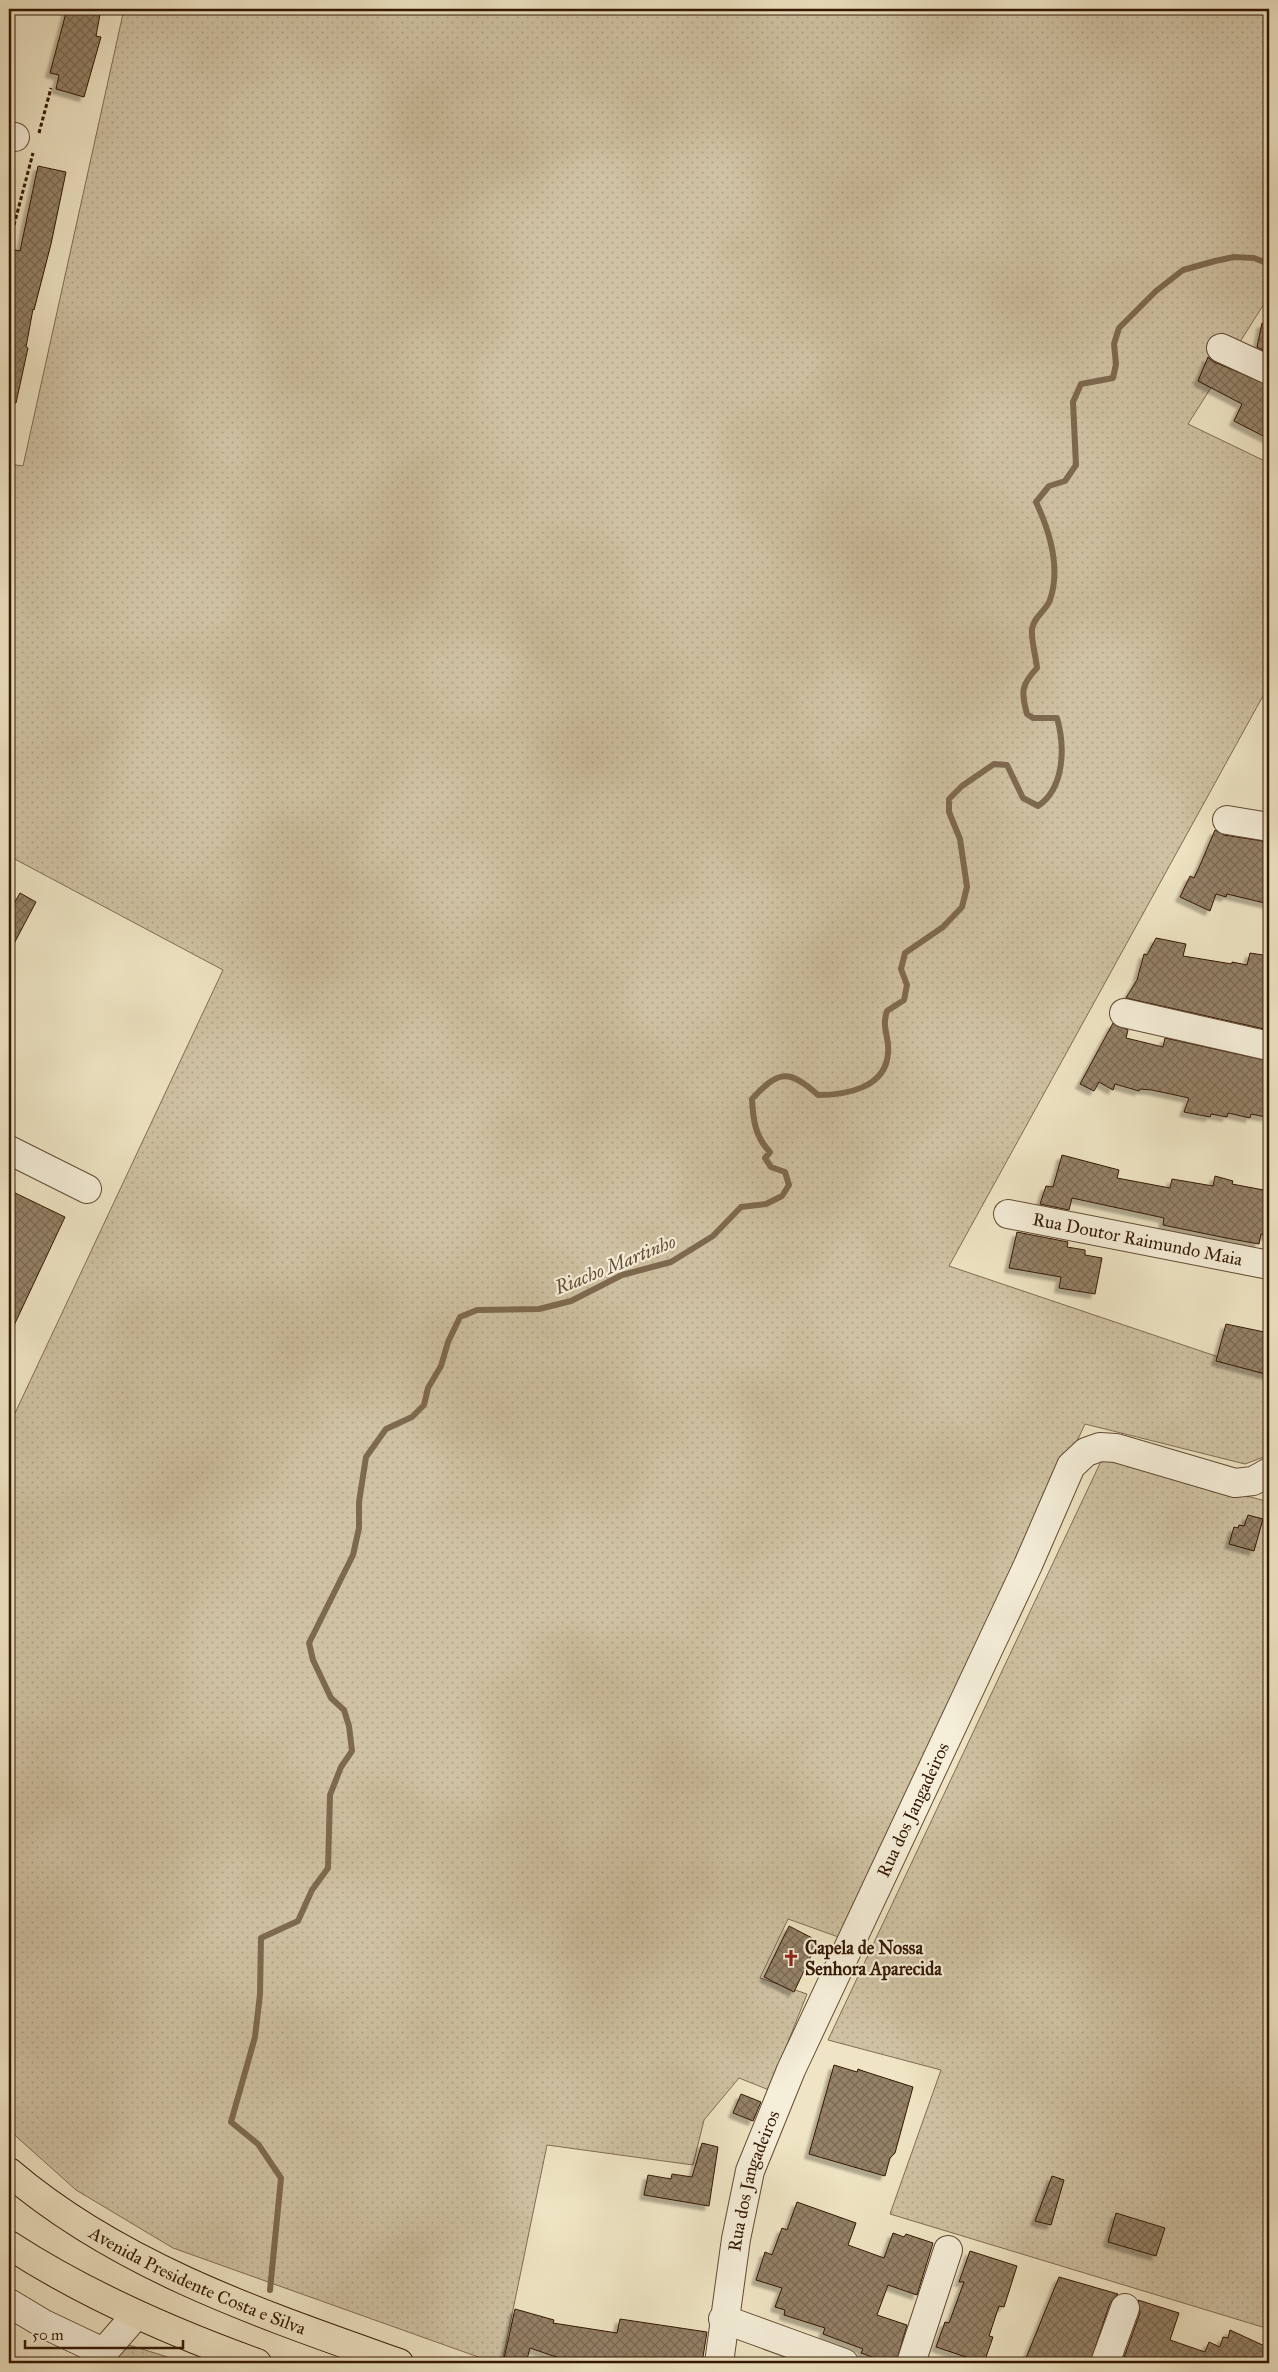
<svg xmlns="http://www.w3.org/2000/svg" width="1278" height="2372" font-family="'IM FELL Great Primer',serif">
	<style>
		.grass { fill: url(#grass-dots); stroke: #826c53 }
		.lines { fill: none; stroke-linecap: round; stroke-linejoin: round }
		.stream { stroke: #7e694f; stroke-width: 6 }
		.building { fill: url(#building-cross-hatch); stroke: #341703; filter: url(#shadow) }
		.minor-casing { stroke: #634a33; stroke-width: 30 }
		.major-casing { stroke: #341703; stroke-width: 30 }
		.path { stroke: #341703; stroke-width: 3; stroke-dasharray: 4 2.5; stroke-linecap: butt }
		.minor { stroke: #f5eed9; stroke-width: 28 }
		.major { stroke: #efe5c4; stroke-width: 28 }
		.labels { text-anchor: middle; stroke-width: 4.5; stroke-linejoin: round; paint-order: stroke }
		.street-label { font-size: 18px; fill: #341703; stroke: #f5eed9 }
		.poi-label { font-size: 18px; font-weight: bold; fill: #341703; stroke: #f5eed9; text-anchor: start }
		.water-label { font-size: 19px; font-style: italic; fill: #654d36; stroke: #f5eed9 }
	</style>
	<defs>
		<pattern id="grass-dots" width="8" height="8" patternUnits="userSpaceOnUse" patternTransform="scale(1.25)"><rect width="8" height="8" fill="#cfc2a3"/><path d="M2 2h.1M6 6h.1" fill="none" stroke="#b2a68b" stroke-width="1.8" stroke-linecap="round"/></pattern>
		<pattern id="building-cross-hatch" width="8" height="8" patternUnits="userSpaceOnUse" patternTransform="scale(1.25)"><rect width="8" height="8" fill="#958267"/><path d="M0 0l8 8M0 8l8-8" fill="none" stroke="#7a6953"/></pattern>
		<filter id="shadow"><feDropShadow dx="-4.5" dy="4.5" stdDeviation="1" flood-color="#0004"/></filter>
	</defs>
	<rect width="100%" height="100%" fill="#efe5c4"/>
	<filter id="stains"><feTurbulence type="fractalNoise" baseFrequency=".004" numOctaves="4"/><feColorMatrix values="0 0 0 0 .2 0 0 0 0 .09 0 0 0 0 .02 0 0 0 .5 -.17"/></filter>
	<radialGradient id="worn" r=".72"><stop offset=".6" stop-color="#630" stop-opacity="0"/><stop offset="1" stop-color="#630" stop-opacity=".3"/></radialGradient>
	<path class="grass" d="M 124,9 L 1269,9 L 1269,296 L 1188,424 L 1269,463 L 1269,685 L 949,1266 L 1269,1374 L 1269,1455 L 1245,1464 L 1085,1424 L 844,1939 L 788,1919 L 760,1978 L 807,1994 L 769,2090 L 739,2078 L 704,2120 L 693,2165 L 547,2145 L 502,2363 L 495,2363 L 173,2248 L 76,2190 L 9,2130 L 9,1426 L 223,970 L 9,856 L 9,464 L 23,466 Z
		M 1103,1457 L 1269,1502 L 1269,2329 L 890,2214 L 941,2070 L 828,2040 Z
		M 129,2345 L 187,2363 L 78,2363 Z"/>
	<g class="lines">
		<path class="stream" d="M 270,2290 L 281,2178 L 258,2144 L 231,2122 L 255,2037 L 260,1994 L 261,1938 L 298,1921 L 312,1890 L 328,1868 L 330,1795 L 341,1767 L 352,1751 L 349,1726 L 344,1710 L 331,1698 L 313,1660 L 309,1643 L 353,1555 L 359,1528 L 359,1502 L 366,1457 L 386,1429 L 412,1417 L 424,1405 L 428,1388 L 441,1366 L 448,1342 L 460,1317 L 477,1310 L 539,1309 L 571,1301 L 622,1275 L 671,1262 L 713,1236 L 741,1207 L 766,1204 L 782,1196 L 789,1185 L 785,1172 L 771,1167 L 765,1158 L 770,1152 C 755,1137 753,1119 752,1099 C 778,1071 788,1068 818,1095 C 846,1095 886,1088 888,1053 C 890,1037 881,1029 887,1011 L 904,1000 L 907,985 L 901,969 L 905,953 L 943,927 L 962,907 L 967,887 L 960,839 L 949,812 L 949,799 L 962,786 L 994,764 L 1007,765 L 1023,798 L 1038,806 C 1065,788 1065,746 1057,718 L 1033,718 L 1027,714 C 1021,692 1021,685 1037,668 C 1036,656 1031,641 1032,629 C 1034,616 1046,611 1050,600 C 1061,568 1050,532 1036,502 L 1049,486 L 1065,481 L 1076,465 L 1073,402 L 1081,384 L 1113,378 L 1116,364 L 1114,344 L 1119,328 L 1156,291 L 1183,270 L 1215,261 L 1234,257 L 1254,258 L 1269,264"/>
	</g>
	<path class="building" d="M 67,9 L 101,9 L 96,36 L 101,37 L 84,97 L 56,89 L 59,75 L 50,73 Z
		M 38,166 L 66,172 L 51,244 L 34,310 L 33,309 L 26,347 L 28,348 L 16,403 L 9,402 L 9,249 L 20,251 Z
		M 1262,323 L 1269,324 L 1269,353 L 1257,347 Z
		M 1208,357 L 1214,362 L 1269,385 L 1269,439 L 1234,421 L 1242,404 L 1198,381 Z
		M 1215,830 L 1224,835 L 1269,842 L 1269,904 L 1227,894 L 1226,897 L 1216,894 L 1210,911 L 1180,897 L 1190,876 L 1194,878 L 1201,863 Z
		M 20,893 L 36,902 L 9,953 L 9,913 Z
		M 1156,938 L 1186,944 L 1183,956 L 1232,964 L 1232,962 L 1247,965 L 1250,953 L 1269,956 L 1269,1030 L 1126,998 L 1137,980 L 1144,954 L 1147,955 Z
		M 1113,1023 L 1128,1030 L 1126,1038 L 1163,1047 L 1165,1038 L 1269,1061 L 1269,1113 L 1267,1113 L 1266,1117 L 1251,1114 L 1250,1118 L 1228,1113 L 1227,1117 L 1211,1114 L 1210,1117 L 1184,1112 L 1189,1098 L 1152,1090 L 1140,1089 L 1139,1091 L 1115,1084 L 1113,1090 L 1099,1082 L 1094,1091 L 1080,1084 Z
		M 1062,1155 L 1119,1170 L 1117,1178 L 1170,1188 L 1172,1179 L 1213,1186 L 1215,1176 L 1233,1181 L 1232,1184 L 1269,1191 L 1269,1236 L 1261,1234 L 1259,1244 L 1226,1238 L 1163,1225 L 1164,1218 L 1072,1198 L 1069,1210 L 1040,1204 L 1046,1186 L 1053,1187 Z
		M 9,1190 L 65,1217 L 9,1336 Z
		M 1017,1232 L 1068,1242 L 1067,1247 L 1085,1250 L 1085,1255 L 1102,1258 L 1095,1294 L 1059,1288 L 1061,1277 L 1009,1268 Z
		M 1226,1324 L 1269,1333 L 1269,1375 L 1216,1361 Z
		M 1248,1515 L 1263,1519 L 1254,1551 L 1229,1544 L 1234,1527 L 1238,1528 L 1239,1525 L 1244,1526 Z
		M 789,1926 L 818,1941 L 794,1992 L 764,1977 Z
		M 834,2065 L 857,2072 L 858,2069 L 863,2071 L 913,2087 L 895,2153 L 890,2158 L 885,2176 L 809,2154 Z
		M 741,2094 L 761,2102 L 753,2121 L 733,2113 Z
		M 702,2143 L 718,2147 L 709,2206 L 644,2195 L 648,2175 L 671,2179 L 672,2174 L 692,2177 Z
		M 1052,2176 L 1064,2180 L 1051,2225 L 1035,2221 Z
		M 797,2202 L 856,2223 L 848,2245 L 884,2258 L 893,2233 L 904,2237 L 906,2234 L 933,2243 L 917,2295 L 888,2285 L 877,2315 L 907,2325 L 896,2363 L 889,2363 L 861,2353 L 863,2349 L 823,2334 L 825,2328 L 784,2315 L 785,2310 L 775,2307 L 782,2288 L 756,2280 L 765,2252 L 772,2255 L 782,2228 L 787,2230 Z
		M 1116,2213 L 1165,2228 L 1156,2256 L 1108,2242 Z
		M 970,2251 L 1017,2266 L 1004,2307 L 999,2306 L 989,2336 L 993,2337 L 984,2363 L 936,2347 L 945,2322 L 949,2323 L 964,2282 L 959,2282 Z
		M 1059,2277 L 1118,2294 L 1110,2303 L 1090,2363 L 1024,2363 Z
		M 1138,2300 L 1179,2313 L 1170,2340 L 1205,2352 L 1209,2342 L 1220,2347 L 1223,2337 L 1228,2338 L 1230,2330 L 1269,2348 L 1269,2363 L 1122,2363 L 1140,2313 Z
		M 515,2309 L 554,2320 L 553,2323 L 617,2333 L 620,2319 L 707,2332 L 702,2363 L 561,2363 L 562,2359 L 530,2348 L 526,2363 L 503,2363 Z"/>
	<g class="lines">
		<g class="minor-casing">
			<g id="minor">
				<path d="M 9,136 L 15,137"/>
				<path d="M 1221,348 L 1269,370"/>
				<path d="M 1227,820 L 1269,827"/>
				<path d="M 1124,1013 L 1269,1046"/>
				<path d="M 9,1150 L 87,1189"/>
				<path id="s1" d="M 1008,1214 L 1269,1265"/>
				<path d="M 9,2303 L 44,2324 L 103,2352"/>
				<path d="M 723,2319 L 844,2363"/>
				<path d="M 94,2363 L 136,2315"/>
				<path id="s2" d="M 719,2363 L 736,2239 L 750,2171 L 791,2070 L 1028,1565 L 1071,1466 L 1086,1452 L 1100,1447 L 1116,1448 L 1235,1483 L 1253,1481 L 1269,1472"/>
				<path d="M 911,2363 L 948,2250"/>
				<path d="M 1105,2363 L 1125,2308"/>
			</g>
		</g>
		<g class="major-casing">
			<g id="major">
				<path id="s3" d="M 9,2172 C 120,2267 264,2315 399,2363"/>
				<path d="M 9,2245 C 86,2295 171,2332 257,2363"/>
			</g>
		</g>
		<path class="path" d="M 39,133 L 51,88
			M 9,244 L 33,153"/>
		<use href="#minor" class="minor"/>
		<use href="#major" class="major"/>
	</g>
	<defs>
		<g id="church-bare" transform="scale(1.35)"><path d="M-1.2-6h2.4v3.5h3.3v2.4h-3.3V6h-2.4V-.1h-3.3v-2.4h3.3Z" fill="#8f2418" stroke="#f5eed9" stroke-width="2.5" paint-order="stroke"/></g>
	</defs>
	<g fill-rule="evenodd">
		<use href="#church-bare" x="791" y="1958"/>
	</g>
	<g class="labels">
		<g class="street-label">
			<text dy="6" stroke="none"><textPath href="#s1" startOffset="132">Rua Doutor Raimundo Maia</textPath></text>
			<text dy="6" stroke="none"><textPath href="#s2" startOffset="591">Rua dos Jangadeiros</textPath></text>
			<text dy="6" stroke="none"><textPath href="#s2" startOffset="186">Rua dos Jangadeiros</textPath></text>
			<text dy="6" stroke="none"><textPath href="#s3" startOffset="219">Avenida Presidente Costa e Silva</textPath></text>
		</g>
		<g class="poi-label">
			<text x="805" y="1954">Capela de Nossa<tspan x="805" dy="21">Senhora Aparecida</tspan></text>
		</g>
		<g class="water-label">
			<text transform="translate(615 1264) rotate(-22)" y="7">Riacho Martinho</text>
		</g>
	</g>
	<rect width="1278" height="2372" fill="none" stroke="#efe5c4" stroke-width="30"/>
	<rect x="10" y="10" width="1258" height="2352" fill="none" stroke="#341703" stroke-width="2.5"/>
	<rect x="15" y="15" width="1248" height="2342" fill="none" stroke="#341703"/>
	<path d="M25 2340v8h158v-8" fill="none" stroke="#341703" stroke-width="2.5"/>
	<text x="32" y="2340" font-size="15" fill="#341703" stroke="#f5eed9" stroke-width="4" paint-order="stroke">50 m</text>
	<rect width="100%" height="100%" filter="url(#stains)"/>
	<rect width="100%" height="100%" fill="url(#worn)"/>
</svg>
